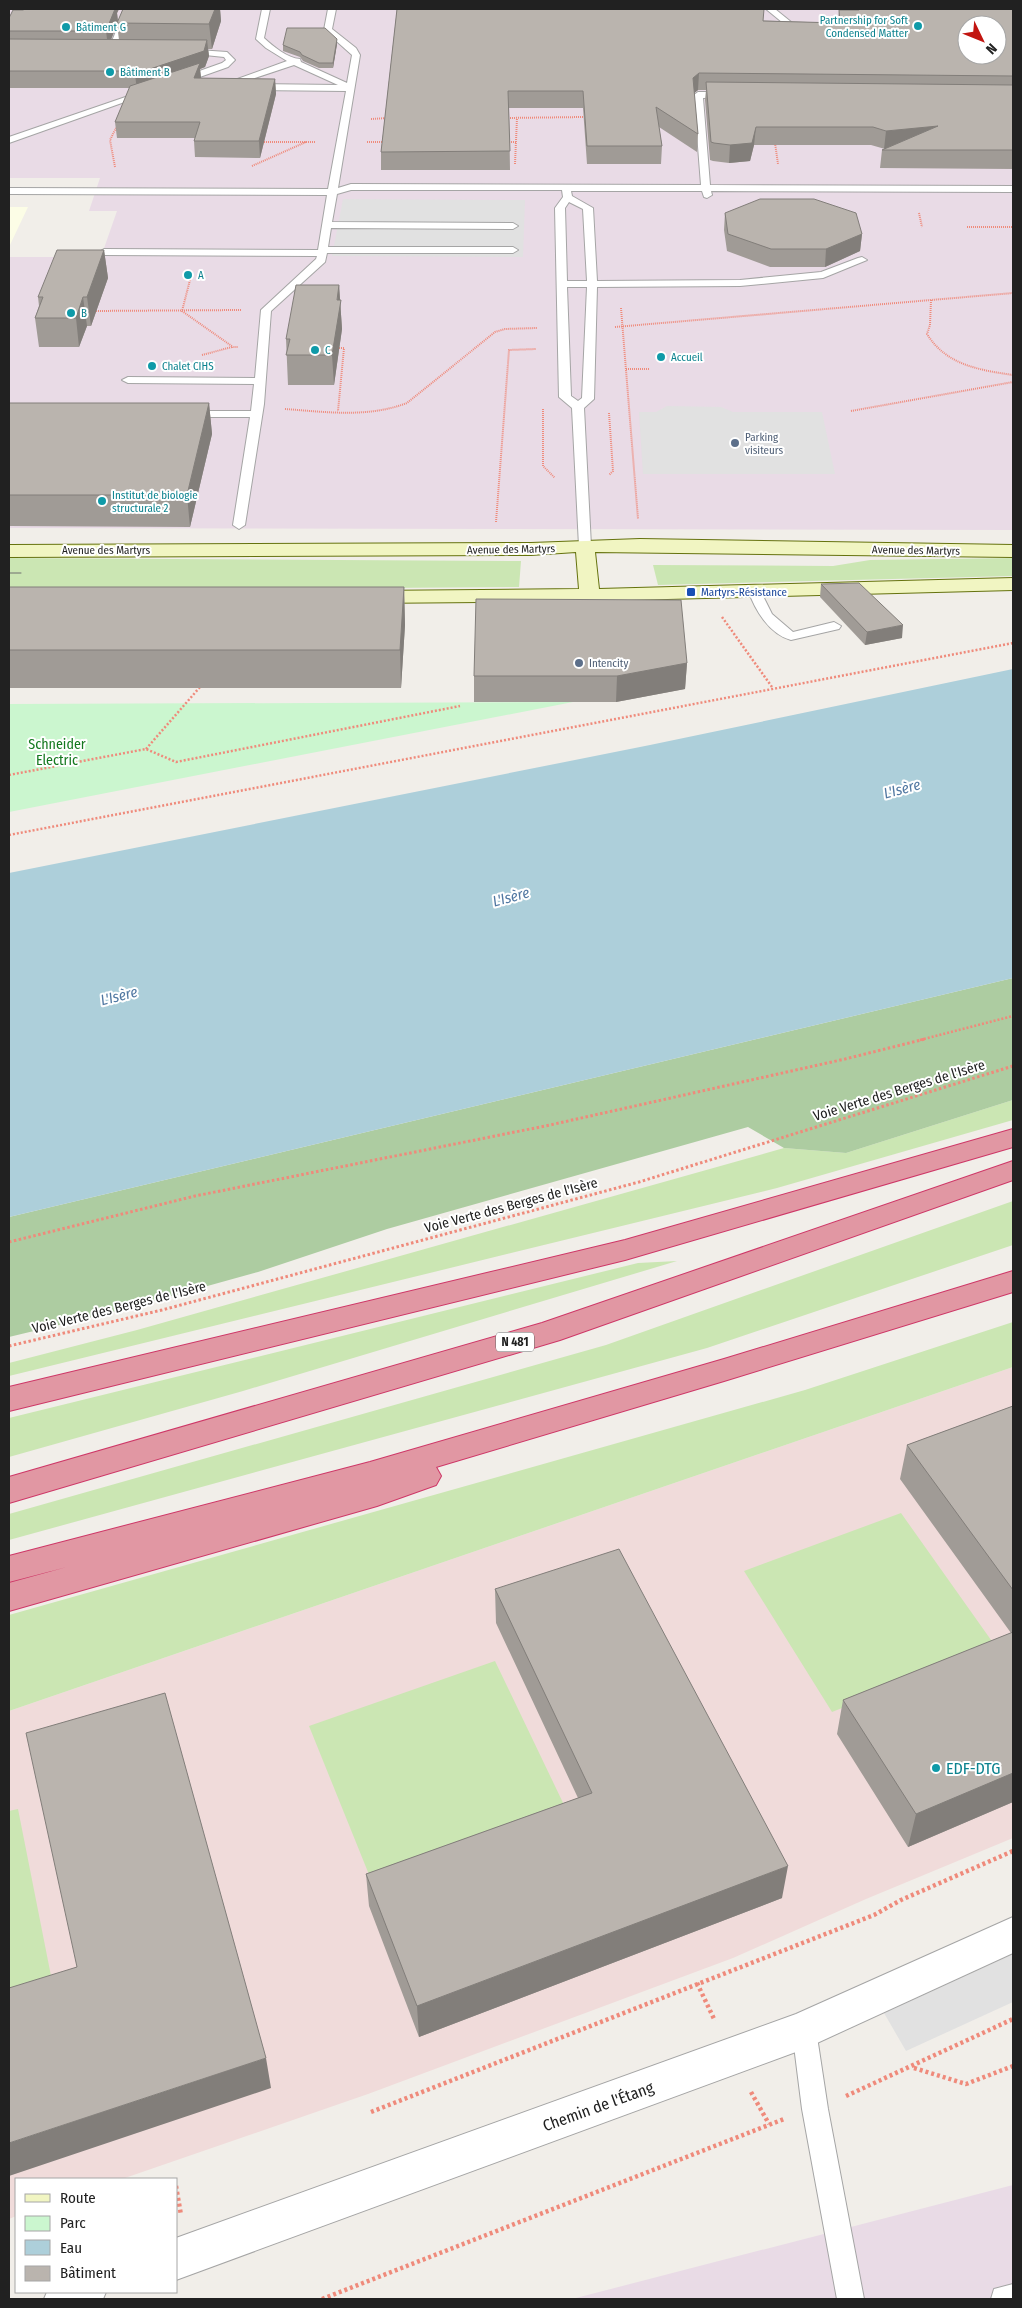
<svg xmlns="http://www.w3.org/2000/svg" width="1022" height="2308" font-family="'Fira Sans Condensed',sans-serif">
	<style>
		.commercial { fill: #f0dbda }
		.industrial { fill: #e9dbe6; fill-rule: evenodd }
		.education { fill: #fcfde6 }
		.grass { fill: #cbe6b3 }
		.forest { fill: #adcca1 }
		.park { fill: #cbf6cf }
		.parking { fill: #e1e1e1 }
		.water { fill: #adcfda }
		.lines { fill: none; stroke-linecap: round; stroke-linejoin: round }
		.lane-casing { stroke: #a5a5a5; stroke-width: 2 }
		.street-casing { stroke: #a5a5a5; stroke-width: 2 }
		.secondary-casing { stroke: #65720e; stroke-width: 2 }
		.highway-casing { stroke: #ce3767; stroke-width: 2 }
		.path-far3 { stroke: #ef8a7b; stroke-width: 2; stroke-dasharray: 1 1; stroke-linecap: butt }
		.path-far2 { stroke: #ef8a7b; stroke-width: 2.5; stroke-dasharray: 2 2; stroke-linecap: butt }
		.path-far1 { stroke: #ef8a7b; stroke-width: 3; stroke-dasharray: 2.5 2.5; stroke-linecap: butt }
		.path { stroke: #ef8a7b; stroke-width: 4.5; stroke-dasharray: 3 3; stroke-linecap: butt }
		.lane { fill: #fff; fill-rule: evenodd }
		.street { fill: #fff; fill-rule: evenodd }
		.secondary { fill: #f1f5c2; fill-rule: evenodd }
		.highway { fill: #e197a3; fill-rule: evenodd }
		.tram { stroke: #6f6f6f; stroke-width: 1 }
		.wall { fill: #a09b96; fill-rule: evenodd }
		.shaded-wall { fill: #827e7a }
		.building { fill: #bab4ae; stroke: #827e7a; fill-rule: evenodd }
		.culture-dot { fill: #0f9aa8; stroke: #fff; stroke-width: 2 }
		.service-dot { fill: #5c6f8a; stroke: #fff; stroke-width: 2 }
		.transit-dot { fill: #1a4fb4; stroke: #fff; stroke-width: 2 }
		.labels { text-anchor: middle; stroke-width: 4; stroke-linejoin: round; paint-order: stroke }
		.far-culture-label { font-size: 11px; fill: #0d838f; stroke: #fff; text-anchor: start }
		.far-service-label { font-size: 11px; fill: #4e5e75; stroke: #fff; text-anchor: start }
		.far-street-label { font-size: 11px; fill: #212121; stroke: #fff }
		.far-transit-label { font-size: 11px; fill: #164399; stroke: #fff; text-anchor: start }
		.shield { fill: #fff; stroke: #646464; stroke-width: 1 }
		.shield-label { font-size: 12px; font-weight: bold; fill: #212121 }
		.park-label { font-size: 14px; fill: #157920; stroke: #fff }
		.street-label { font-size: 14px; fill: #212121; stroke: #fff }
		.water-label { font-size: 15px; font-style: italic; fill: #5178a2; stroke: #fff }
		.near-culture-label { font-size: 16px; fill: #0d838f; stroke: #fff; text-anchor: start }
		.near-street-label { font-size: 16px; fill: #212121; stroke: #fff }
	</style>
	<rect width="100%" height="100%" fill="#f1eee9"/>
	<path class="commercial" d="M 1013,1367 L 1013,1838 L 866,1899 L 733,1958 L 368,2094 L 122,2179 L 16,2179 L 16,2216 L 9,2219 L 9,1711 Z"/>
	<path class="industrial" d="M 9,9 L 1013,9 L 1013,530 L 9,528 L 9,257 L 101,257 L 117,211 L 89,211 L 100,178 L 9,178 ZM 967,25 L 997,25 L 997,55 L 967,55 Z
		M 1013,2185 L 1013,2299 L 572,2299 Z"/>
	<path class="education" d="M 9,207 L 28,207 L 9,247 Z"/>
	<path class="grass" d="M 9,558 L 521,561 L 519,587 L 9,591 Z
		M 1013,558 L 1013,576 L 658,585 L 653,565 L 833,566 L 870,560 Z
		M 1013,1100 L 1013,1120 L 777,1188 L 9,1376 L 9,1363 L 137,1330 L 784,1148 L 846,1153 Z
		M 1013,1201 L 1013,1245 L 707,1348 L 9,1540 L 9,1514 L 606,1345 Z
		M 677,1261 L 243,1391 L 9,1457 L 9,1418 L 638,1263 Z
		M 1013,1322 L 1013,1367 L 9,1711 L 9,1615 L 805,1390 Z
		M 901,1513 L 996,1647 L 832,1712 L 744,1571 Z
		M 495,1661 L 566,1809 L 372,1882 L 309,1726 Z
		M 18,1809 L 53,1986 L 9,1999 L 9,1811 Z"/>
	<path class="forest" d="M 1013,978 L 1013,1100 L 846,1153 L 784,1148 L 748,1127 L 387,1229 L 258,1272 L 121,1310 L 9,1337 L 9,1217 Z"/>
	<path class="park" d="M 573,702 L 9,812 L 9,704 Z"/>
	<path class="parking" d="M 343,199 L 525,200 L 523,257 L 332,256 Z
		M 667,406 L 721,407 L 733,412 L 822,412 L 835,474 L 643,474 L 639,412 L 656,412 Z
		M 1013,1954 L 1013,2002 L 906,2051 L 884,2013 Z"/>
	<path class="water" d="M 1013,669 L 1013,978 L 9,1217 L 9,873 L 650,745 Z"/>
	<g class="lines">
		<g class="lane-casing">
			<path id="lane" d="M 125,9 L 133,9 L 116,51 L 109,53 L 108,51 Z
				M 262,9 L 270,9 L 264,38 C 274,47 287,58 300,59 L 301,62 L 347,83 L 352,55 L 324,30 L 328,9 L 336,9 L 332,29 L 356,48 L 360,55 L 338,188 L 351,184 L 701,185 L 694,95 L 698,92 L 729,92 L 732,93 L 732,97 L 703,98 L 710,185 L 1013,186 L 1013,192 L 711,191 L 712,195 L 707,198 L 704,197 L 702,191 L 571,191 L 572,196 L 593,208 L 597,281 L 740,280 L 821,272 L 858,258 L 862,257 L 867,260 L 823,278 L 740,286 L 597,287 L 594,399 L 584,408 L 591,546 L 585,550 L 579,546 L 572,408 L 559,397 L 555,208 L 563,197 L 562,190 L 351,190 L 337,194 L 332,222 L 513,223 L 518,226 L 513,229 L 331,228 L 328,247 L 513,247 L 518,250 L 513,253 L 327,253 L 325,262 L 271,311 L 264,404 L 245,525 L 239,529 L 233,525 L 250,417 L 187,417 L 181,414 L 187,411 L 251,411 L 254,384 L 128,383 L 122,380 L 128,377 L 255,378 L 261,310 L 316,259 L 317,256 L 104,255 L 99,252 L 104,249 L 318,250 L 327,195 L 9,194 L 9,188 L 328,189 L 346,91 L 253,90 L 249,87 L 253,84 L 338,85 L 294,65 L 225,88 L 218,86 L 287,61 L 266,48 L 256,39 ZM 569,202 L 583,209 L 587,281 L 567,281 L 565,208 ZM 567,287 L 587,287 L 582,398 L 578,401 L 571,396 Z
				M 766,9 L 775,9 L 801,30 L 794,32 Z
				M 183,49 L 227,52 L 235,60 L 228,67 L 180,84 L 176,81 L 177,79 L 222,63 L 226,60 L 224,57 L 186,53 L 182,51 Z
				M 143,91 L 150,93 L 9,143 L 9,137 Z
				M 754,586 L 760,590 L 772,614 L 793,632 L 834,622 L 841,626 L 839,629 L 791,640 C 769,634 755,610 748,590 Z
				M 804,2018 L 813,2022 L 816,2030 L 828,2109 L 864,2299 L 837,2299 L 802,2109 L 792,2030 L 795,2022 Z
				M 1013,2284 L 1013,2299 L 991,2299 L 994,2289 Z"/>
		</g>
		<g class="street-casing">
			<path id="street" d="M 1013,1917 L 1013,1953 L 804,2049 L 176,2280 L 176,2238 L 796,2014 Z
				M 47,2292 L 106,2292 L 103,2299 L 44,2299 Z"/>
		</g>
		<g class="secondary-casing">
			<path id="secondary" d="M 640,539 L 1013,545 L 1013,557 L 595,552 L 599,589 L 1013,578 L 1013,590 L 590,601 L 368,603 L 361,601 L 358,597 L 361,593 L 368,591 L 579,589 L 576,552 L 531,555 L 9,557 L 9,545 L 531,543 Z"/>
		</g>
		<g class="highway-casing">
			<path id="highway" d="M 1013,1129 L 1013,1147 L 625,1260 L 9,1411 L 9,1387 L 625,1240 Z
				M 1013,1161 L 1013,1180 L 560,1340 L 9,1503 L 9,1477 L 542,1323 Z
				M 1013,1271 L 1013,1292 L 724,1381 L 436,1467 L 441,1476 L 436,1485 L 377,1506 L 9,1611 L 9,1583 L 67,1567 L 9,1582 L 9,1556 L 370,1462 L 724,1359 Z"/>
		</g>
		<path class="path-far3" d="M 506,118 L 583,117
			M 371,119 L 388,118
			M 264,142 L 316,142
			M 367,142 L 386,142
			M 507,142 L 516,142
			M 775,143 L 778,164
			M 515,164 L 517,118
			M 252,166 L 306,142
			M 115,167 L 110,140 L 116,128
			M 919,213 L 922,227
			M 967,227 L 1013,227
			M 190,280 L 182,311 L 233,347 L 238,347
			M 931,300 L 930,325 L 927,334 C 946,365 979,370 1013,375
			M 621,308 L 638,519
			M 92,311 L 241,310
			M 615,327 L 1013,293
			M 337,348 L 344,348 L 338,411
			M 202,355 L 232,347
			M 626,369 L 650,369
			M 285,409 C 326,412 368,418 407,403 L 495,332 L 505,329 L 537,328
			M 543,409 L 543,466 L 555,478
			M 851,411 L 1013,382
			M 609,413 L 613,471 L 609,475
			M 496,522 L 509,350 L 536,349"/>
		<path class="path-far2" d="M 722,617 L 772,687
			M 146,749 L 200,687
			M 9,775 L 146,749 L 176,762 L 460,706
			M 9,835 L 1013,643
			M 920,1040 L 1013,1016"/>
		<path class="path-far1" d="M 9,1242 L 195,1196 L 550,1125 L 845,1059 L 925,1039
			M 9,1346 L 162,1310 L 639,1182 L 1013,1066"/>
		<path class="path" d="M 697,1983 L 715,2021
			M 914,2068 L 966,2084 L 1013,2066
			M 751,2092 L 769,2124
			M 846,2096 L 1013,2019
			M 371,2112 L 874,1915 L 901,1900 L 1013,1851
			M 176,2186 L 181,2215
			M 322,2299 L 784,2119"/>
		<use href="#lane" class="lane"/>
		<use href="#street" class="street"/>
		<use href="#secondary" class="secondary"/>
		<use href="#highway" class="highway"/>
		<path class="tram" d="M 9,573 L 21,573"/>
	</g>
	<path class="wall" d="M 22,9 L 119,9 L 117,13 L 118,21 L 123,9 L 220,9 L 221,21 L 212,49 L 208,49 L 209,56 L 205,67 L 200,69 L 201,78 L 275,79 L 276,94 L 260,158 L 195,157 L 194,141 L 195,138 L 117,138 L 115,122 L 130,88 L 9,88 L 9,18 L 22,10 ZM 117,24 L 119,40 L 111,40 Z
		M 397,9 L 838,23 L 839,10 L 851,10 L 850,9 L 1013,9 L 1013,169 L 880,168 L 882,150 L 885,149 L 871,145 L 754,145 L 750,161 L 729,163 L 713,161 L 710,160 L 705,100 L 706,90 L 698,90 L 694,93 L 698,134 L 697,152 L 659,127 L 662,146 L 661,164 L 587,164 L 583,108 L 509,108 L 510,170 L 381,170 L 381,152 Z
		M 337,39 L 337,44 L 333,68 L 319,68 L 303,61 L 300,57 L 283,51 L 283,45 Z
		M 725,213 L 862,234 L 860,251 L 825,267 L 770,267 L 727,251 L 724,230 Z
		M 104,250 L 108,278 L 91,326 L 87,326 L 79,347 L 39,347 L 35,318 L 39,306 L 38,297 Z
		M 339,285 L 342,329 L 334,385 L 288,385 L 286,339 Z
		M 9,403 L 209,403 L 212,434 L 190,527 L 9,526 Z
		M 821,584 L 902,638 L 865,645 L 820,597 Z
		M 9,587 L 404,587 L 405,625 L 401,688 L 9,688 Z
		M 687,663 L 685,689 L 616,702 L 474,702 L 474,676 Z
		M 1013,1406 L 1013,1802 L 908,1847 L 837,1734 L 843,1700 L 1011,1633 L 900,1479 L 907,1445 Z
		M 495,1589 L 782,1898 L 419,2037 L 369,1906 L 366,1874 L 578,1798 L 496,1623 Z"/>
	<path class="shaded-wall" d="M 112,9 L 119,9 L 117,13 L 118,22 L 108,47 L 106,31 Z
		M 215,9 L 220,9 L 221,21 L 212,49 L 209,24 Z
		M 337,39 L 337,44 L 333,68 L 333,63 Z
		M 207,40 L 209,56 L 205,67 L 200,69 L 201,78 L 137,91 L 135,74 Z
		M 699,73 L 698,90 L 692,95 L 693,78 Z
		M 275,79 L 276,94 L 260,158 L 259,141 Z
		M 938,126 L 884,149 L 886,131 Z
		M 756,127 L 754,145 L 750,161 L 729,163 L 730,145 Z
		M 862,234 L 860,251 L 825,267 L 826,249 Z
		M 104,250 L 108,278 L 91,326 L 87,297 Z
		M 339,285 L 342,329 L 334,385 L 332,355 Z
		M 83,297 L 87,326 L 79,347 L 76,318 Z
		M 209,403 L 212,434 L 190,527 L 187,495 Z
		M 404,587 L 405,625 L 401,688 L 400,650 Z
		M 903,625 L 902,638 L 865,645 L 867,632 Z
		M 687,663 L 685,689 L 616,702 L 617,676 Z
		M 1013,1773 L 1013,1802 L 908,1847 L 916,1814 Z
		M 788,1866 L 782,1898 L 419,2037 L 417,2006 Z
		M 266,2058 L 271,2088 L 9,2176 L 9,2143 Z"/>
	<path class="building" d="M 25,9 L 115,9 L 106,31 L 9,31 L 9,18 L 13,10 L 23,10 Z
		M 123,9 L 215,9 L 209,24 L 117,23 Z
		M 397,9 L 764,9 L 763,21 L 840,23 L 839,10 L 859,10 L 859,9 L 1013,9 L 1013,76 L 699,73 L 693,78 L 698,134 L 656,107 L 662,146 L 587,146 L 583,91 L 508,91 L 510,151 L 381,152 ZM 967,25 L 997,25 L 997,55 L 967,55 Z
		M 287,28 L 325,28 L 337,39 L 333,63 L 319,63 L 302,55 L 300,52 L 283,45 Z
		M 9,39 L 207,40 L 204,51 L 135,74 L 136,71 L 9,71 Z
		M 200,63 L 194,78 L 275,79 L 259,141 L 194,141 L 200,122 L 115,122 L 130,86 Z
		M 706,82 L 1013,85 L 1013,150 L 882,150 L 938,126 L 886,131 L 873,127 L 756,127 L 752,143 L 730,145 L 714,143 L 711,142 Z
		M 760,199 L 814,199 L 856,213 L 862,234 L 826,249 L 771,249 L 728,234 L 725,213 Z
		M 57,250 L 104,250 L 87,297 L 83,297 L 76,318 L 35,318 L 43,297 L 38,297 Z
		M 296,285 L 339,285 L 337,300 L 341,300 L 332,355 L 286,355 L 290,339 L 286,339 Z
		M 9,403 L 209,403 L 187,495 L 9,495 Z
		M 859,583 L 903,625 L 867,632 L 821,584 Z
		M 9,587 L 404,587 L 400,650 L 9,650 Z
		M 476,599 L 681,600 L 687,663 L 617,676 L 474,676 Z
		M 1013,1406 L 1013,1590 L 907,1445 Z
		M 619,1549 L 788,1866 L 417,2006 L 366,1874 L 592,1793 L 495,1589 Z
		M 1013,1632 L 1013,1773 L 916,1814 L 843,1700 Z
		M 165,1693 L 266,2058 L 9,2143 L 9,1988 L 77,1967 L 26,1733 Z"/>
	<g class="culture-dot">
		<circle cx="918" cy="26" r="5"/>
		<circle cx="66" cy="27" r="5"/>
		<circle cx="110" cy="72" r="5"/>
		<circle cx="188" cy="275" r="5"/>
		<circle cx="71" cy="313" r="5"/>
		<circle cx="315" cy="350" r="5"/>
		<circle cx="661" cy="357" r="5"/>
		<circle cx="152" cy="366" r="5"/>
		<circle cx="102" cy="501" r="5"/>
		<circle cx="936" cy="1768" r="5"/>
	</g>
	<g class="service-dot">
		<circle cx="735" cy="443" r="5"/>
		<circle cx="579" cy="663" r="5"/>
	</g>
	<rect class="transit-dot" x="686" y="587" width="10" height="10" rx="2.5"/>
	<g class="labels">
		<g class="far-culture-label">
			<text x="908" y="24" text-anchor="end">Partnership for Soft<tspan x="908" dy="13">Condensed Matter</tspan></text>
			<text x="76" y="31">Bâtiment G</text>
			<text x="120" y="76">Bâtiment B</text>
			<text x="198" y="279">A</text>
			<text x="81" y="317">B</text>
			<text x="325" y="354">C</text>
			<text x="671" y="361">Accueil</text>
			<text x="162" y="370">Chalet CIHS</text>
			<text x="112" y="499">Institut de biologie<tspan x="112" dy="13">structurale 2</tspan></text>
		</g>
		<g class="far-service-label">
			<text x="745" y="441">Parking<tspan x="745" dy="13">visiteurs</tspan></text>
			<text x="589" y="667">Intencity</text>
		</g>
		<g class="far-street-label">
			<text transform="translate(511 549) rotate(-1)" y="4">Avenue des Martyrs</text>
			<text x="106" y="554">Avenue des Martyrs</text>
			<text transform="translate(916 550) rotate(1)" y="4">Avenue des Martyrs</text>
		</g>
		<g class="far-transit-label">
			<text x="701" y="596">Martyrs-Résistance</text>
		</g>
		<rect class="shield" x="496" y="1332.5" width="38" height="19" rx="4"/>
		<g class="shield-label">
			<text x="515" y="1346">N 481</text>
		</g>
		<g class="park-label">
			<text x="57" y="749">Schneider<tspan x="57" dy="16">Electric</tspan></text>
		</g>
		<g class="street-label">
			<text transform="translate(899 1090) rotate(-17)" y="5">Voie Verte des Berges de l'Isère</text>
			<text transform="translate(511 1205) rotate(-15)" y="5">Voie Verte des Berges de l'Isère</text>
			<text transform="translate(119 1307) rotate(-14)" y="5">Voie Verte des Berges de l'Isère</text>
		</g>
		<g class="water-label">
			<text transform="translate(902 789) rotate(-15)" y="5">L'Isère</text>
			<text transform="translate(511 897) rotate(-15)" y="5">L'Isère</text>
			<text transform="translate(119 996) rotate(-14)" y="5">L'Isère</text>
		</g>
		<g class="near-culture-label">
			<text x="946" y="1774">EDF-DTG</text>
		</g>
		<g class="near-street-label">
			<text transform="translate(598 2106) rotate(-20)" y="6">Chemin de l'Étang</text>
		</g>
	</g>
	<rect width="1022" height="2308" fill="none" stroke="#212121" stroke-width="20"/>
	<rect x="15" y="2178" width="162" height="115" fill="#ffffff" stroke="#a6a6a6"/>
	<rect x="25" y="2194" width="25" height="8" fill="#f1f5c2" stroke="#a6a6a6"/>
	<text x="60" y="2203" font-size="15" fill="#212121">Route</text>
	<rect x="25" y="2216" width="25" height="15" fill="#cbf6cf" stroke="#a6a6a6"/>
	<text x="60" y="2228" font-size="15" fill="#212121">Parc</text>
	<rect x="25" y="2240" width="25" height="15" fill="#adcfda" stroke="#a6a6a6"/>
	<text x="60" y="2253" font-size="15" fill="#212121">Eau</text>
	<rect x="25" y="2266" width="25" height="15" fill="#bab4ae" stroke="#a6a6a6"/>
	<text x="60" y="2278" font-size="15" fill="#212121">Bâtiment</text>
	<g transform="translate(982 40) rotate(133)"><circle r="24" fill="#ffffff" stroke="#a6a6a6"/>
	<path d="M0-4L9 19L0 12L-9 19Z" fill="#c21510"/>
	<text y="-8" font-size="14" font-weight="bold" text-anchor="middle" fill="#212121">N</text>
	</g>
</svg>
